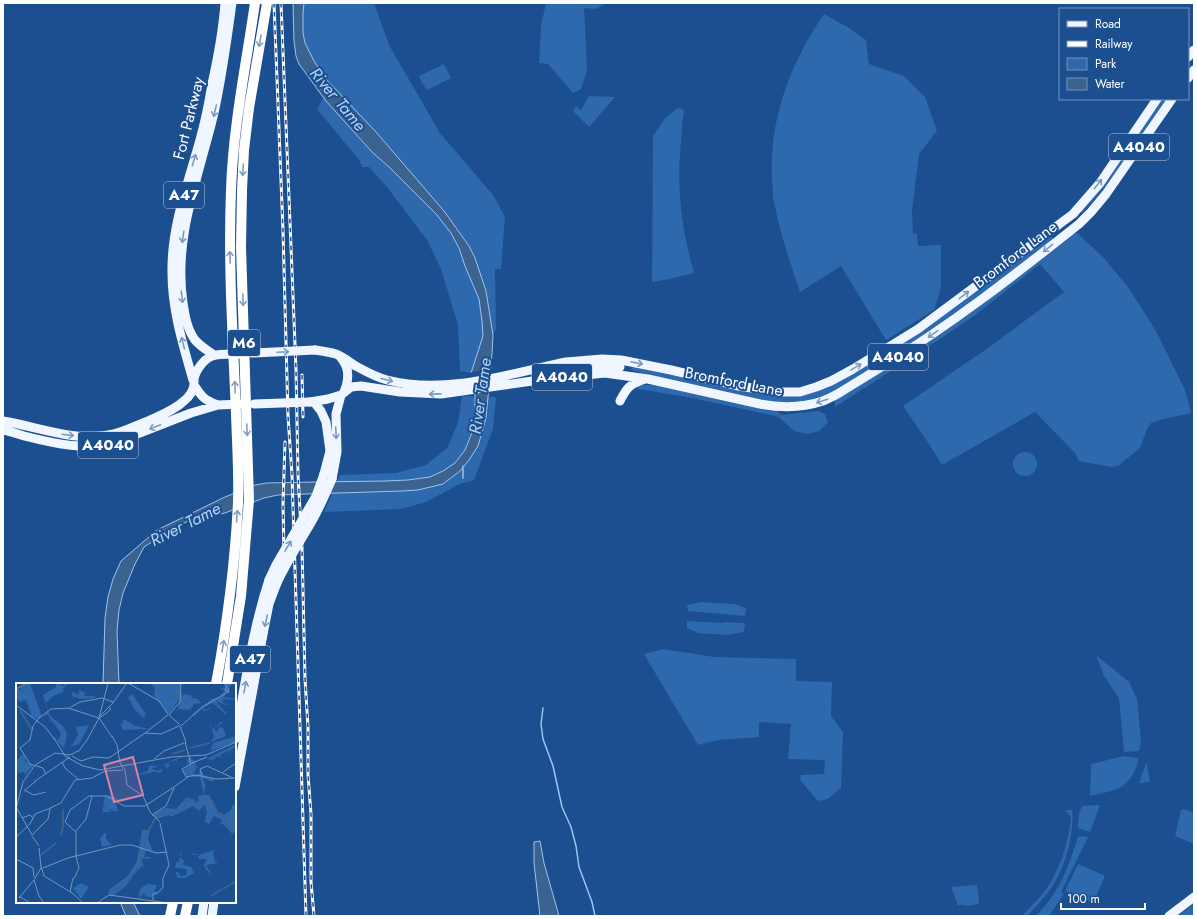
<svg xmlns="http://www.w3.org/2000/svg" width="1197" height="919" font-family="Jost,sans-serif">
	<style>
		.green { fill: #2e69ad }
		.water { fill: #3c6290; stroke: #9cc4f0 }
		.pier { fill: #1b4f8f }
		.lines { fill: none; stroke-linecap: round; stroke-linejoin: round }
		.stream { stroke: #9cc4f0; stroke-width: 1.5 }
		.major { stroke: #f0f6ff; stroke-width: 9 }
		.highway { stroke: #fff; stroke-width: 10 }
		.rail-casing { stroke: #fff; stroke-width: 3 }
		.rail { stroke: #1b4f8f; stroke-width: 1.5; stroke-dasharray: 4.5; stroke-linecap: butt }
		.major-bridge { stroke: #f0f6ff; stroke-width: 9 }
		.highway-bridge { stroke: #fff; stroke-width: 10 }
		.oneway { stroke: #829ec1 }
		.oneway2 { stroke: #7b9ac1 }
		.labels { text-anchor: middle; stroke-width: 4; stroke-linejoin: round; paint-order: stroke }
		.shield { fill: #1b4f8f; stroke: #bbcadd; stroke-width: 1 }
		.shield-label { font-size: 15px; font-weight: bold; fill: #fff }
		.street-label { font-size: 16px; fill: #fff; stroke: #1b4f8f }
		.water-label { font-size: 17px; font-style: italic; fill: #b5d3f5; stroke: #1b4f8f }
		.inset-river { fill: none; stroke: #3c6290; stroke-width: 2 }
		.inset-road { fill: none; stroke: #7695bc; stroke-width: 1 }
		.view { fill: #dd80a5; fill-opacity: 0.15; stroke: #dd80a5; stroke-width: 2 }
		.inset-edge { fill: none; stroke: #fff; stroke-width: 2 }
	</style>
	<rect width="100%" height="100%" fill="#1b4f8f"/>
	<path class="green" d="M 304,3 L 374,3 L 389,45 L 440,133 L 493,195 L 505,217 L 501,269 L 495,269 L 496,329 L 471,373 L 460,371 L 458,325 L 441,269 L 427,240 L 387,187 L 369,167 L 362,167 L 359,160 L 317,109 L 331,84 C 322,74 307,54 304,41 C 301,29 302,15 304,3 Z
		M 546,3 L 606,3 L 596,9 L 584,8 L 587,70 L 581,89 L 573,93 L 548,64 L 539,63 L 541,26 Z
		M 824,14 L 849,28 L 866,40 L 869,64 L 904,76 L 925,97 L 937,131 L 919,154 L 912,211 L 913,234 L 917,233 L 918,246 L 941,245 L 941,288 L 934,310 L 886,340 L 841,266 L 800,292 C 790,262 780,233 774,202 C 772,195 773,187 772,180 C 769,119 790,64 824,14 Z
		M 444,64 L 451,78 L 427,90 L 422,83 L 419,76 Z
		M 589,96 L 615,97 L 589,127 L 573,111 L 576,106 L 581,110 Z
		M 1160,99 L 1167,99 L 1114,179 L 1105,187 L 1082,213 L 1081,213 L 1081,210 Z
		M 678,108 L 684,110 C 682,125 681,139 680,154 C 677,194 683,235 694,273 L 670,279 L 652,282 L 653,136 L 666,117 Z
		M 1072,232 L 1075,234 L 1077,233 L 1104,258 L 1128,287 L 1156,331 L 1185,390 L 1191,413 L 1164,419 L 1151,423 L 1147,429 L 1140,448 L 1118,466 L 1111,467 L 1079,461 L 1075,453 L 1035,412 L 942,465 L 931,447 L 903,406 L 988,348 L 1064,292 L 1040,264 L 974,316 L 937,341 L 835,407 L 835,398 Z
		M 1051,236 L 1054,239 C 998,282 942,324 883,361 C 865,373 844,390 823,397 C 808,402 791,404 775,404 L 658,377 L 631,370 L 633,366 L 780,394 L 847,376 Z
		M 638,385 L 656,385 L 751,405 L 777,411 L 781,415 L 819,411 L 825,414 L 828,422 L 819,431 L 808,434 L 794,431 L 780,418 L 776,416 L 687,397 L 638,389 Z
		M 462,396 L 496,397 L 493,429 L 474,480 L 460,484 L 426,502 L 401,509 L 324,512 L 340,475 L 396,473 L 426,465 L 447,448 L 458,423 Z
		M1013 464a12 12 0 1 1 24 0a12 12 0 1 1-24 0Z
		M 701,602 L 735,604 L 746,608 L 745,616 L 688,611 L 687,605 Z
		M 687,621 L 722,623 L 724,622 L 745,623 L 744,632 L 727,635 L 698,633 L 687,628 Z
		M 663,649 L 714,657 L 796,659 L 796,681 L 832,682 L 831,716 L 843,732 L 841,788 L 828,799 L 818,801 L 800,780 L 801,775 L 824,774 L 825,760 L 788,759 L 791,724 L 759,722 L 759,737 L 718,740 L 698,745 L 644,654 Z
		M 1096,655 L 1129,682 L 1137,699 L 1141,740 L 1139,751 L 1124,752 L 1119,698 L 1104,676 Z
		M 1124,756 L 1138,758 C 1138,763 1137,766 1135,770 C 1126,791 1110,791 1090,796 L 1091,764 Z
		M 1146,764 L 1147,764 L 1150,782 L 1139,783 Z
		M 1100,805 L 1090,832 L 1078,828 L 1079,814 L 1082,806 Z
		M 1184,809 L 1194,813 L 1194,844 L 1175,836 L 1181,810 Z
		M 1065,810 L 1072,810 C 1075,836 1063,875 1046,895 C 1040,903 1033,909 1027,916 L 1022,916 C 1028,909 1035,903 1041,896 C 1058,875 1069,843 1071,817 Z
		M 1080,836 L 1088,837 L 1061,892 L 1064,894 L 1049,916 L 1036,916 C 1059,892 1068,869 1078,837 Z
		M 1078,864 L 1105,876 L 1093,903 L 1065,891 Z
		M 977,885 L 979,904 L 966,906 L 966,905 L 958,905 L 951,887 Z
		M 1194,904 L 1194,916 L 1178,916 Z"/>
	<path class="water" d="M 293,3 L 304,3 L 303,13 L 303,33 L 305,43 L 314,61 L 325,78 L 376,132 L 444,211 L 469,246 L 475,258 L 486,291 L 493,335 L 492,354 L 486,418 L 478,446 L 469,460 L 460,471 L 443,484 L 418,490 L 402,491 L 306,494 L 278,495 L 264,498 L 225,513 L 193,519 L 177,526 L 144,547 L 135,564 L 123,593 L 119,610 L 117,631 L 119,684 L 103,684 L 105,618 L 108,597 L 113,579 L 121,561 L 157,530 L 225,497 L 255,485 L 267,483 L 314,482 L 385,481 L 408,480 L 430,477 L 443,471 L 455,463 L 465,450 L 471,435 L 475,419 L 475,395 L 471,373 L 483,336 L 482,321 L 479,299 L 465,266 L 459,248 L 451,233 L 437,215 L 388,166 L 373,153 L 326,101 L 299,64 L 296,56 L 294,41 Z
		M 540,841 L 544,863 L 559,916 L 540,916 L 534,863 L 534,842 Z
		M 120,902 L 133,902 L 140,916 L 126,916 Z"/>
	<path class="pier" d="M 491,368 L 491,392 L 472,394 L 469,373 Z"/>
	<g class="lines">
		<path class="stream" d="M 463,466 L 463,478
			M 543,708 L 541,724 L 543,739 L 553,766 L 562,807 L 571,827 L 576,846 L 579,867 L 592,902 L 595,916"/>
		<path class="major" d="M 1188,57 L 1194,50
			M 1188,78 L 1194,70
			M 315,350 C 322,351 329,352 336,354 C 343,357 348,361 354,365 C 365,371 375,377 387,380 C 446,395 508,374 566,362 L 602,359 L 621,360 L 671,370 L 739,386 L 758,389 L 779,392 L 800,392 L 816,387 L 831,381 L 853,369 L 918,329 L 1073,214 L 1100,183 L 1157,99
			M 214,355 C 208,351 200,346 195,340 C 187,329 185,316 183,303 C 173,238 199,176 214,113 C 222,77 227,40 232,3
			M 341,358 C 350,368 349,380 344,392
			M 549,370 L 577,367 L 620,367
			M 193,380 C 183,345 172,310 172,273 C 171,227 188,184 200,140 C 205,122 209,103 212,84 C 218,57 223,30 225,3
			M 194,385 C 202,397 204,400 218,405
			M 620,401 C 627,387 630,384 645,379
			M 310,402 L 328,399 L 341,395 L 351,387 L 361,386 L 400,392 L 441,394 L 546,379 L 605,373 L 648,379 L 760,404 C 781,408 802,408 823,401 C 830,398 838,394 844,390 C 857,382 870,374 883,366 C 952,324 1016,274 1079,224 L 1091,212 L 1106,194 L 1172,99
			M 314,402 L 321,411 L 326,422 L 330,451 L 324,474
			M 3,421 C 40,427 76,443 114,434 C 126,431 137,425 148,421 C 161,415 175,410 185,400 C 189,397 194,390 194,384 C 194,382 194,381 194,379 C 196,369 206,356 216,355 C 224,354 232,354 240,354
			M 3,430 C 10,431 17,434 24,436 C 52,443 86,451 114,443 L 191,413 L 218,405 L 242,404
			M 332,479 L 337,452 L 336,414 L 341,395
			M 235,739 C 245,686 252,631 269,580
			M 235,787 L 264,629 L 269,604 L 277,583
			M 202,916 L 204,902
			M 212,916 L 214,902
			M 1169,916 L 1194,897"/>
		<path class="highway" d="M 170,916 L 173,902
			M 185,916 L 188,902"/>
		<g class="rail-casing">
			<path id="rail" d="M 274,3 L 283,231 L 288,416 L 292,475 L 306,916
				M 281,3 L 296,369 L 298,475 L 302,547 L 305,679 L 308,727 L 308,775 L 311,814 L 311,882 L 314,916
				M 302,375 L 303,417
				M 284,555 L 283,504 L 285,442"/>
		</g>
		<use href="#rail" class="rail"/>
		<path class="major-bridge" d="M 252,353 L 315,350
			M 254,404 L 310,402
			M 269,580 L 276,565 L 316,496 L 324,474
			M 277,583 C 287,561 300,542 312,521 C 320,507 326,493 332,479"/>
		<path class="highway-bridge" d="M 216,684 C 227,625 235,563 238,503 C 239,474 237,444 236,414 C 233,340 228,265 231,190 C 233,127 246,65 255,3
			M 227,684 L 241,596 L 249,500 L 241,247 L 242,190 L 244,150 L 249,108 L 267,3"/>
	</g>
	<defs><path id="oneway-shaft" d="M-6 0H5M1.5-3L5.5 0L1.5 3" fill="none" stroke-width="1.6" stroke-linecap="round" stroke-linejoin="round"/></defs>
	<g class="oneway">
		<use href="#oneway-shaft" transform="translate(260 41) rotate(100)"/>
		<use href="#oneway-shaft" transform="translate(243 170) rotate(93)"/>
		<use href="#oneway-shaft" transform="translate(230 257) rotate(-92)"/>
		<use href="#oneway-shaft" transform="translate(243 300) rotate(88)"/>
		<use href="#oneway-shaft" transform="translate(235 387) rotate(-92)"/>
		<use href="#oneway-shaft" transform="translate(247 430) rotate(88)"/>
		<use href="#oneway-shaft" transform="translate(237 516) rotate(-85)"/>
		<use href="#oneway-shaft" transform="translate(223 646) rotate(-80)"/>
	</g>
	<g class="oneway2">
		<use href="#oneway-shaft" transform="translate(215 111) rotate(103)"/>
		<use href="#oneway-shaft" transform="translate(194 160) rotate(-74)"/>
		<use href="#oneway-shaft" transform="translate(1098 184) rotate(-52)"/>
		<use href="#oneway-shaft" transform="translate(183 237) rotate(98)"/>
		<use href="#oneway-shaft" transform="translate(1048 248) rotate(142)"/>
		<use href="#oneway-shaft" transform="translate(964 295) rotate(-38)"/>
		<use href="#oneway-shaft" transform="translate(182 297) rotate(83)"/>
		<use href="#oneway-shaft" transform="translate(933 334) rotate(145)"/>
		<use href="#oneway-shaft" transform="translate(183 343) rotate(-104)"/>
		<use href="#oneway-shaft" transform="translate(283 352) rotate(-3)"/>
		<use href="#oneway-shaft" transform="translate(637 363) rotate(11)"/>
		<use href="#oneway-shaft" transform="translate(856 367) rotate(-31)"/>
		<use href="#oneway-shaft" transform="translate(387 380) rotate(14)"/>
		<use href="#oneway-shaft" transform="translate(435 394) rotate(179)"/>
		<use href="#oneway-shaft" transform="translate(822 401) rotate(162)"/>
		<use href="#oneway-shaft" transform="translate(155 427) rotate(158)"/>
		<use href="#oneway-shaft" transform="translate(336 433) rotate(87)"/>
		<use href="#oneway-shaft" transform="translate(68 435) rotate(7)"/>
		<use href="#oneway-shaft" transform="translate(288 546) rotate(-59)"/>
		<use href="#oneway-shaft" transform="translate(266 621) rotate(103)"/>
		<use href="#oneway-shaft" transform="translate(245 687) rotate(-79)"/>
	</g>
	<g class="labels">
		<g class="shield">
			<rect x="1109" y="134" width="60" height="26" rx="3"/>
			<rect x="164" y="182" width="40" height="26" rx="3"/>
			<rect x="228" y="330" width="32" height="26" rx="3"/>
			<rect x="868" y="344" width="60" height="26" rx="3"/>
			<rect x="532" y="364" width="60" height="26" rx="3"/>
			<rect x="78" y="432" width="60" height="26" rx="3"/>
			<rect x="230" y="646" width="40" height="26" rx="3"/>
		</g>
		<g class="shield-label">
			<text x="1139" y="152">A4040</text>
			<text x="184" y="200">A47</text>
			<text x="244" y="348">M6</text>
			<text x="898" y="362">A4040</text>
			<text x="562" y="382">A4040</text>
			<text x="108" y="450">A4040</text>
			<text x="250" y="664">A47</text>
		</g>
		<g class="street-label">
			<text transform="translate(188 118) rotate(-76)" y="6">Fort Parkway</text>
			<text transform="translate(1015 254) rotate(-37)" y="6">Bromford Lane</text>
			<text transform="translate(734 381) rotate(11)" y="6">Bromford Lane</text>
		</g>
		<g class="water-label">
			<text transform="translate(338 99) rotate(50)" y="6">River Tame</text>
			<text transform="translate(480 396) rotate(-82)" y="6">River Tame</text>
			<text transform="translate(185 524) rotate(-27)" y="6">River Tame</text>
		</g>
	</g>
	<g transform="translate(16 683)">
		<rect width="220" height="220" fill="#1b4f8f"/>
		<path d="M 14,0 L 26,34 L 23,36 L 16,34 L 10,17 L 4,19 L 0,15 L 0,6 L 3,6 L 8,11 L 4,5 ZM 41,0 L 48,3 L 48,0 L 52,0 L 46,7 L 49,8 L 37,13 L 30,20 L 34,33 L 47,43 L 51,51 L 48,65 L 41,58 L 45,52 L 44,49 L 36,38 L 32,39 L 35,37 L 32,32 L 27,34 L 32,28 L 27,12 L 39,5 ZM 134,0 L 165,0 L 163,17 L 153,31 L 138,13 L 139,5 ZM 218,0 L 212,5 L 214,10 L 209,10 L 209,13 L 212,13 L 204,14 L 217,15 L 220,17 L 207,16 L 207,20 L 213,21 L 210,22 L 200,18 L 212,32 L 196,20 L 187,25 L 190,27 L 197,22 L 192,27 L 188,28 L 186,26 L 178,33 L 176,32 L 196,16 L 203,15 L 209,7 L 202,6 L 209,5 L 205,1 L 209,4 L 209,1 ZM 63,7 L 69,10 L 68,13 L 79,13 L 79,15 L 66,16 L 56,13 L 56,9 L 63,11 ZM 166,8 L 167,14 L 168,11 L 176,13 L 175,15 L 182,16 L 185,20 L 178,21 L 174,27 L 162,26 ZM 116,11 L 130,31 L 128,35 L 118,26 L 115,20 L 119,18 L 115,19 L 112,15 ZM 108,36 L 117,42 L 132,46 L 107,47 L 104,41 L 106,41 ZM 206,38 L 207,39 L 206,40 L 198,46 L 201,49 L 203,44 L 207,45 L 210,53 L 195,59 L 198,54 L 194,40 L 197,46 ZM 73,42 L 63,61 L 55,64 L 62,52 L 60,44 ZM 220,53 L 220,59 L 194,68 L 197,60 ZM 220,61 L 220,64 L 214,67 L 215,70 L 214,71 L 213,67 L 204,72 L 206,76 L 202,73 L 196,77 L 191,76 ZM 7,71 L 10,76 L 8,77 L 17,83 L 9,92 L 8,89 L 2,90 L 0,78 ZM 168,74 L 161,76 L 160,81 L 160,77 L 152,80 L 154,83 L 151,85 L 149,85 L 151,82 L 143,84 L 135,85 L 141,88 L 147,85 L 145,90 L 138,89 L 118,93 L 132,88 L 133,82 L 144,84 L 161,75 ZM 176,74 L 175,76 L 180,78 L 179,83 L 182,83 L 177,91 L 183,91 L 184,86 L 188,92 L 198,96 L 197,99 L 187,95 L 190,105 L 193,105 L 189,105 L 188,112 L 184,94 L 172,94 L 166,88 L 173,82 L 172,80 L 171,82 L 168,82 L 172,81 L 170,77 ZM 94,112 L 103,116 L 106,114 L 102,117 L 99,116 L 102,129 L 92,126 L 96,129 L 87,129 L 87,124 L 92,126 L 87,123 L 89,113 ZM 188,112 L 193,112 L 202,129 L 208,132 L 215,127 L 216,122 L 220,122 L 220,147 L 214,154 L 216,150 L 207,141 L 204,142 L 206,137 L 198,133 L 193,141 L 189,139 L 191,128 L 188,122 L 183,128 L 177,123 L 155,134 L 153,132 L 141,136 L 136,132 L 150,125 L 160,126 L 170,115 L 177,116 L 181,121 L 183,118 L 182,113 ZM 126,147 L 134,147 L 132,156 L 137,168 L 130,167 L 128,174 L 134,174 L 134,176 L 125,175 L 128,184 L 126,183 L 120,188 L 109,204 L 95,214 L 92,210 L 94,206 L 112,193 L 121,178 ZM 89,150 L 90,150 L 90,156 L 96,162 L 86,164 L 84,155 ZM 199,167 L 197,170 L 199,178 L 202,180 L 190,182 L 197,194 L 190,186 L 188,182 L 191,176 L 183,176 L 182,173 L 185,172 L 178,172 L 175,170 L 172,169 L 183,172 ZM 165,169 L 166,170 L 164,174 L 168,178 L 167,182 L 175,184 L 178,190 L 170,195 L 162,195 L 159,189 L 162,189 L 164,193 L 170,192 L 171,186 L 159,185 L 160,179 L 165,178 L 163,177 ZM 65,200 L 73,204 L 65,216 L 57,205 ZM 131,201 L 141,202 L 138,208 L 142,209 L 134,215 L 127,211 L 122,216 L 124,206 Z" fill="#2e69ad"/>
		<path class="inset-river" d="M 144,0 L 149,10 L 163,17M 56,11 L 73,15M 198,19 L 210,31M 4,27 L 16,47M 174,65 L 194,60M 156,71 L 169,67M 45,153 L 47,143 L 47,126M 127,165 L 132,148 L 141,133 L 145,130 L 150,132 L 166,127 L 172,116 L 179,122 L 187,115 L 196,118 L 201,130 L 210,135 L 211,144 L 218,146 L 220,144M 25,172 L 40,160M 114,194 L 125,183 L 124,173 L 127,166M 207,206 L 220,198M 95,211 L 114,195M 195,213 L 206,206"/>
		<path class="inset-road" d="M 112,0 L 143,18 L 152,31M 208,0 L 213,7 L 212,9 L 209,7 L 210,5M 0,6 L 12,0M 0,22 L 29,44 L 40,58M 55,24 L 64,19 L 86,15 L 97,19M 52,25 L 83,35M 153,32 L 164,19 L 165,0M 153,32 L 164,42M 84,33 L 96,21 L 111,0M 83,35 L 96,54M 83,35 L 92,29 L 95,26 L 92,24M 164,43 L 170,59M 165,43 L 186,24 L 212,9M 129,50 L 152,32M 96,53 L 101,62 L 104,80 L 109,87 L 111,102 L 127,113 L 134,129 L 144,139M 38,55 L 49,73 L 67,83 L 84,87 L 155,74 L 190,72 L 220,59M 71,57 L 83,35 L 92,0M 170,61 L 169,59 L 175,81M 4,65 L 14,57 L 17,43 L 23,35 L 35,26 L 55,25M 4,65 L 14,81 L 27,85 L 30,91M 62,69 L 71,57M 56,73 L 65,78 L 77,74 L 93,75 L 129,50 L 145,51 L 163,43M 138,76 L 148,68 L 168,60M 46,79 L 49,85 L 62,96M 176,80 L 191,74M 175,81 L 166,86 L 170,94 L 180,92 L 200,96 L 220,95M 207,89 L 220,80M 186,93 L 184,86 L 191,83 L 217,95M 19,98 L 54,74M 158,104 L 172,94M 8,107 L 18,112 L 30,109M 9,107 L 20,98M 132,121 L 158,104M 0,124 L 16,152M 34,125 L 45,120 L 59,97 L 76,95 L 89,88 L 107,87M 0,126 L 7,99 L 19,82 L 39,70 L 54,72 L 62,68M 54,127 L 73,113 L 91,113 L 108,123 L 129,123 L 133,120M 54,127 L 49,139 L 60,149 L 60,173 L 63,185 L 58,196M 136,132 L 150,123 L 158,105M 6,135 L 14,132 L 17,135M 60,148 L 70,136 L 76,113M 16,152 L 32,136 L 34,126M 16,153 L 23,163M 0,154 L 14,141 L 19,131 L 35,125M 104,162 L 116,162 L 140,170 L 151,169M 23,165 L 25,184M 0,176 L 17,185 L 18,194M 25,183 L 28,193 L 56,210M 27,185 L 52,175 L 104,162M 18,197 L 25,185M 54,209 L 57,195M 55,209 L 67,220M 3,213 L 14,220M 3,215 L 18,197 L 23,213 L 28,220M 137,218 L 137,211 L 142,210 L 147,204 L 147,195 L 153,182 L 144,140M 81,220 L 93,212 L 152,220"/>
		<path class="view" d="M 117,74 L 127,112 L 98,119 L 88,82 Z"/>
		<rect width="220" height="220" class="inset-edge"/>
	</g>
	<rect width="1197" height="919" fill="none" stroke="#ffffff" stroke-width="8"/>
	<rect x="1059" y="8" width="130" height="92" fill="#1b4f8f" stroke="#7695bc"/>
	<rect x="1067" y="21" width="20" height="6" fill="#f0f6ff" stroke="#7695bc"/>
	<text x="1095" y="28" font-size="12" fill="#ffffff">Road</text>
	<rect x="1067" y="41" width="20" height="6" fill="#ffffff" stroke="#7695bc"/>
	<text x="1095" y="48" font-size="12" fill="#ffffff">Railway</text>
	<rect x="1067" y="58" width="20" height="12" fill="#2e69ad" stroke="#7695bc"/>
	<text x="1095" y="68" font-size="12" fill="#ffffff">Park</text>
	<rect x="1067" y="78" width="20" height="12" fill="#3c6290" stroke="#7695bc"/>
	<text x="1095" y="88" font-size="12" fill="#ffffff">Water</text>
	<path d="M1061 903v6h84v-6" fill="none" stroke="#ffffff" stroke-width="2"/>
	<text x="1067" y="903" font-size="12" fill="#ffffff" stroke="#1b4f8f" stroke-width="3" paint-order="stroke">100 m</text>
</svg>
